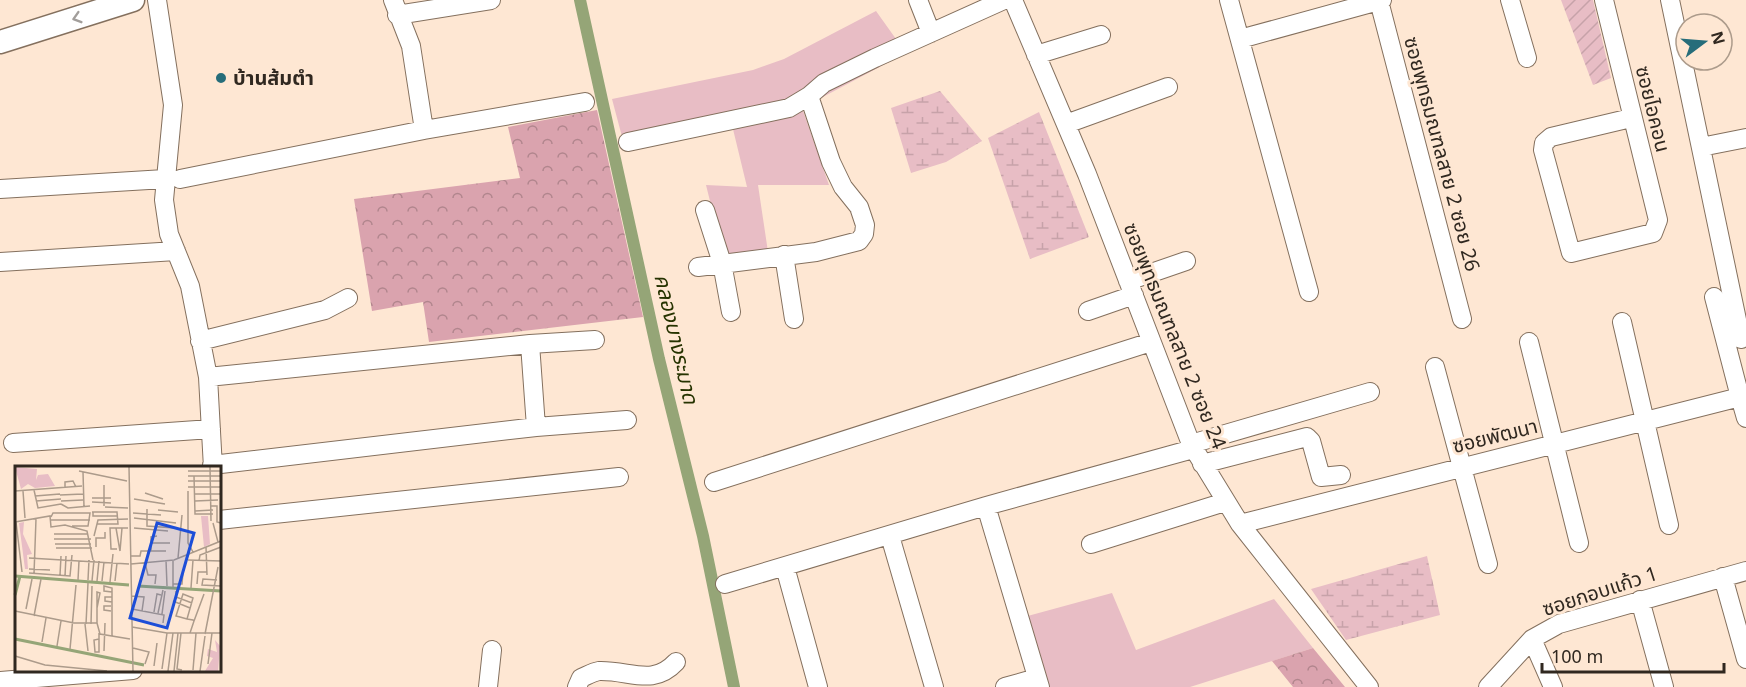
<svg xmlns="http://www.w3.org/2000/svg" width="1746" height="687" font-family="'Noto Sans','Noto Sans Thai',sans-serif">
	<style>
		.grass { fill: #e8bdc5 }
		.forest { fill: url(#forest-crowns) }
		.wetland { fill: url(#wetland-marsh) }
		.garden { fill: url(#garden-furrows) }
		.lines { fill: none; stroke-linecap: round; stroke-linejoin: round }
		.canal { stroke: #95a577; stroke-width: 12 }
		.minor-casing { stroke: #84705e; stroke-width: 20 }
		.major-casing { stroke: #84705e; stroke-width: 25 }
		.minor { stroke: #fff; stroke-width: 18 }
		.major { stroke: #fff; stroke-width: 22 }
		.oneway { stroke: #a29e9b }
		.poi-dot { fill: #266d7a; stroke: #fee7d3; stroke-width: 2 }
		.labels { text-anchor: middle; stroke-width: 6; stroke-linejoin: round; paint-order: stroke }
		.poi-label { font-size: 20px; font-weight: bold; fill: #302820; stroke: #fee7d3; text-anchor: start }
		.street-label { font-size: 20px; fill: #302820; stroke: #fee7d3 }
		.water-label { font-size: 21px; font-style: italic; fill: #263300; stroke: #fee7d3 }
		.inset-river { fill: none; stroke: #95a577; stroke-width: 3 }
		.inset-road { fill: none; stroke: #ac9b8b; stroke-width: 1.5 }
		.view { fill: #1d4ed8; fill-opacity: 0.15; stroke: #1d4ed8; stroke-width: 3 }
		.inset-edge { fill: none; stroke: #302820; stroke-width: 3 }
	</style>
	<defs>
		<pattern id="forest-crowns" width="20" height="18" patternUnits="userSpaceOnUse" patternTransform="scale(1.5)"><rect width="20" height="18" fill="#daa3ae"/><path d="M2 6a3 3 0 1 1 6 0M12 15a3 3 0 1 1 6 0" fill="none" stroke="#b1858d"/></pattern>
		<pattern id="wetland-marsh" width="20" height="14" patternUnits="userSpaceOnUse" patternTransform="scale(1.5)"><rect width="20" height="14" fill="#e8bdc5"/><path d="M1 5h8M5 5V1M11 12h8M15 12V8" fill="none" stroke="#c7a2a9"/></pattern>
		<pattern id="garden-furrows" width="10" height="10" patternUnits="userSpaceOnUse" patternTransform="scale(1.5)"><rect width="10" height="10" fill="#e8bdc5"/><path d="M-1 1l2-2M0 10L10 0M9 11l2-2" fill="none" stroke="#c7a2a9"/></pattern>
	</defs>
	<rect width="100%" height="100%" fill="#fee7d3"/>
	<path class="grass" d="M 876,11 L 906,53 L 802,108 L 829,185 L 758,185 L 768,252 L 724,257 L 706,185 L 747,187 L 732,125 L 625,148 L 612,99 L 753,70 L 784,59 Z
		M 1112,593 L 1136,650 L 1274,599 L 1313,648 L 1190,687 L 1034,687 L 1024,617 Z"/>
	<path class="forest" d="M 597,110 L 643,317 L 429,342 L 423,302 L 372,311 L 354,199 L 520,178 L 508,127 Z
		M 1313,648 L 1345,687 L 1293,687 L 1272,661 Z"/>
	<path class="wetland" d="M 940,91 L 982,141 L 946,162 L 911,173 L 891,108 Z
		M 1039,112 L 1089,237 L 1030,259 L 988,138 Z
		M 1427,556 L 1440,615 L 1346,640 L 1311,589 Z"/>
	<path class="garden" d="M 1561,0 L 1593,0 L 1611,78 L 1593,85 Z"/>
	<g class="lines">
		<path class="canal" d="M 580,0 L 659,359 L 703,536 L 734,687"/>
		<g class="minor-casing">
			<path id="minor" d="M 157,0 L 173,105 L 164,200 L 169,234 L 190,286 L 208,377 L 213,468
				M 918,0 L 931,33
				M 1013,0 L 1087,174 L 1191,444 L 1240,524 L 1369,687
				M 1229,0 L 1309,292
				M 1510,0 L 1527,58
				M 1604,0 L 1658,220 L 1653,233 L 1571,253 L 1543,150 L 1544,143 L 1551,137 L 1631,118
				M 1670,0 L 1741,339
				M 1379,1 L 1462,319
				M 397,15 L 491,0
				M 1240,39 L 1382,0
				M 1036,55 L 1101,35
				M 1066,124 L 1168,87
				M 424,130 L 585,102
				M 628,142 L 789,108 L 809,96
				M 1701,147 L 1746,138
				M 180,179 L 424,130 L 411,46 L 393,0
				M 0,189 L 165,179
				M 705,210 L 722,263 L 731,312
				M 784,255 L 794,319
				M 0,262 L 176,251
				M 698,267 L 816,252 L 859,241 L 864,234 L 865,225 L 859,207 L 843,187 L 831,162 L 809,96 L 824,83 L 875,58 L 1004,0
				M 1128,281 L 1186,261
				M 1714,297 L 1740,397
				M 1088,311 L 1134,295
				M 1622,322 L 1669,525
				M 200,341 L 325,310 L 348,298
				M 1529,342 L 1579,543
				M 530,344 L 595,340
				M 1435,367 L 1488,564
				M 208,377 L 530,344 L 536,427
				M 13,443 L 211,429
				M 1191,444 L 1370,392
				M 1202,464 L 1307,437 L 1311,441 L 1321,477 L 1341,475
				M 212,465 L 536,427 L 627,420
				M 714,482 L 1151,342
				M 986,506 L 1040,687
				M 219,520 L 619,477
				M 1240,524 L 1740,397 L 1746,418
				M 890,536 L 934,687
				M 1091,544 L 1225,502
				M 785,567 L 818,687
				M 1723,577 L 1746,659
				M 725,584 L 986,506 L 1193,449
				M 1640,600 L 1664,687
				M 1532,639 L 1553,687
				M 0,681 L 133,670
				M 488,687 L 492,650
				M 577,687 L 581,678 C 586,676 593,672 599,671 C 630,670 653,687 676,662
				M 1005,687 L 1037,678
				M 1488,687 L 1532,639 L 1559,624 L 1746,571"/>
		</g>
		<g class="major-casing">
			<path id="major" d="M 0,42 L 133,0"/>
		</g>
		<use href="#minor" class="minor"/>
		<use href="#major" class="major"/>
	</g>
	<defs><path id="oneway-chevron" d="M-2-3.5L2.5 0L-2 3.5" fill="none" stroke-width="1.6" stroke-linecap="round" stroke-linejoin="round" transform="scale(1.5)"/></defs>
	<use class="oneway" href="#oneway-chevron" transform="translate(77 18) rotate(163)"/>
	<circle class="poi-dot" cx="221" cy="78" r="6"/>
	<g class="labels">
		<g class="poi-label">
			<text x="233" y="85">บ้านส้มตำ</text>
		</g>
		<g class="street-label">
			<text transform="translate(1653 109) rotate(76)" y="7">ซอยไอคอน</text>
			<text transform="translate(1442 154) rotate(75)" y="7">ซอยพุทธมณฑลสาย 2 ซอย 26</text>
			<text transform="translate(1175 336) rotate(68)" y="7">ซอยพุทธมณฑลสาย 2 ซอย 24</text>
			<text transform="translate(1495 436) rotate(-14)" y="7">ซอยพัฒนา</text>
			<text transform="translate(1600 591) rotate(-18)" y="7">ซอยกอบแก้ว 1</text>
		</g>
		<g class="water-label">
			<text transform="translate(676 339) rotate(77)" y="7">คลองบางระมาด</text>
		</g>
	</g>
	<g transform="translate(15 466)">
		<rect width="206" height="206" fill="#fee7d3"/>
		<path d="M 186,50 L 193,50 L 195,78 L 189,81 ZM 9,56 L 8,68 L 17,88 L 12,89 L 13,103 L 10,103 L 4,57 Z" fill="#e8bdc5"/>
		<path d="M 0,1 L 22,3 L 21,14 L 23,9 L 33,8 L 40,20 L 20,22 L 13,18 L 6,23 ZM 200,174 L 205,180 L 203,205 L 190,205 L 198,192 L 192,190 L 193,183 L 202,186 Z" fill="#e8bdc5"/>
		<path class="inset-river" d="M 0,110 L 114,119M 123,120 L 206,125M 0,129 L 5,110M 0,173 L 129,199"/>
		<path class="inset-road" d="M 114,1 L 118,205M 195,1 L 196,55M 64,5 L 112,15M 173,5 L 206,5M 68,6 L 69,41M 173,10 L 206,10M 179,10 L 180,48 L 198,48M 173,15 L 206,15M 89,19 L 89,40M 50,21 L 50,16 L 58,15 L 61,21M 173,21 L 206,21M 19,24 L 23,42 L 46,38M 0,25 L 67,20M 8,25 L 10,52M 173,25 L 173,77 L 178,86M 130,27 L 148,33M 180,28 L 206,28M 45,29 L 68,28M 20,30 L 45,28M 77,32 L 96,32M 119,33 L 150,38M 21,35 L 46,33M 46,35 L 68,34M 180,35 L 203,34M 77,36 L 96,37M 46,38 L 53,42 L 75,40M 195,40 L 202,40 L 202,56 L 206,57M 90,41 L 113,42M 132,43 L 132,60 L 160,62M 143,44 L 163,46M 180,45 L 198,44M 77,46 L 102,46 L 103,58 L 82,58M 78,46 L 78,50 L 102,50M 118,47 L 146,49M 36,51 L 38,47 L 75,47 L 73,60 L 57,60M 119,52 L 161,57M 36,54 L 75,54M 0,56 L 35,50 L 36,61 L 50,59 L 72,65 L 78,94M 1,56 L 7,106M 198,57 L 203,76M 101,62 L 105,85M 119,62 L 153,65M 39,68 L 72,68M 79,70 L 83,54 L 113,53M 39,73 L 76,73M 136,77 L 155,77M 40,78 L 76,78M 81,81 L 81,72 L 90,72 L 90,66M 191,81 L 192,109M 41,82 L 77,82M 102,83 L 96,83 L 95,62 L 113,62M 105,85 L 107,62M 136,85 L 136,71 L 142,70M 116,90 L 125,90 L 126,85 L 151,85M 14,92 L 114,98M 163,92 L 167,49M 151,94 L 152,120M 158,94 L 158,121M 173,94 L 206,95M 184,95 L 185,89 L 206,81M 130,97 L 133,109 L 141,109 L 140,118M 116,98 L 159,94 L 206,75M 14,103 L 35,104M 14,107 L 55,110 L 57,89M 19,108 L 21,53M 45,109 L 46,90M 50,110 L 51,90M 63,114 L 64,95M 73,114 L 74,94M 202,114 L 188,113 L 187,119 L 206,120M 77,115 L 79,94M 82,115 L 84,95M 87,115 L 89,96M 100,115 L 102,97M 95,116 L 98,88M 158,118 L 167,118 L 168,106M 182,118 L 183,106 L 192,106M 176,122 L 178,94M 161,125 L 161,131 L 177,137M 117,130 L 129,131 L 127,145M 158,135 L 175,142M 97,136 L 90,135 L 90,131 L 97,131M 11,143 L 17,113M 117,143 L 149,149 L 148,157M 0,145 L 59,157 L 82,157 L 85,168 L 115,173M 96,145 L 89,144 L 89,140 L 96,140M 139,146 L 142,128 L 146,129M 143,147 L 148,124M 147,148 L 150,125M 19,150 L 26,113M 172,153 L 178,132 L 168,128 L 161,150 L 165,151 L 172,153 L 178,154 L 179,155 L 175,167M 179,155 L 189,128M 82,157 L 82,126 L 85,127 L 82,142M 70,158 L 73,185M 71,158 L 73,117M 76,158 L 77,120M 117,161 L 152,167 L 206,167M 84,167 L 84,186 L 80,186 L 79,174 L 84,173M 166,167 L 162,203 L 167,204M 190,168 L 203,101M 97,170 L 97,122 L 89,120 L 89,125 L 97,126M 27,176 L 31,152M 42,180 L 46,155M 118,182 L 134,186 L 130,198M 55,183 L 61,119M 89,185 L 90,157M 0,190 L 30,199 L 92,205M 193,198 L 197,167M 139,200 L 142,177M 147,203 L 152,167M 178,204 L 181,167M 153,205 L 158,167M 159,205 L 163,167M 185,205 L 190,170"/>
		<path class="view" d="M 142,57 L 179,67 L 152,162 L 115,152 Z"/>
		<rect width="206" height="206" class="inset-edge"/>
	</g>
	<g transform="translate(1704 42) rotate(74)"><circle r="28" fill="#fee7d3" stroke="#ac9b8b" stroke-width="1.5"/>
	<path d="M0-4.5L10 22L0 15L-10 22Z" fill="#266d7a"/>
	<text y="-9" font-size="16" font-weight="bold" text-anchor="middle" fill="#302820">N</text>
	</g>
	<path d="M1542 663v9h182v-9" fill="none" stroke="#302820" stroke-width="3"/>
	<text x="1551" y="663" font-size="18" fill="#302820" stroke="#fee7d3" stroke-width="4.5" paint-order="stroke">100 m</text>
</svg>
